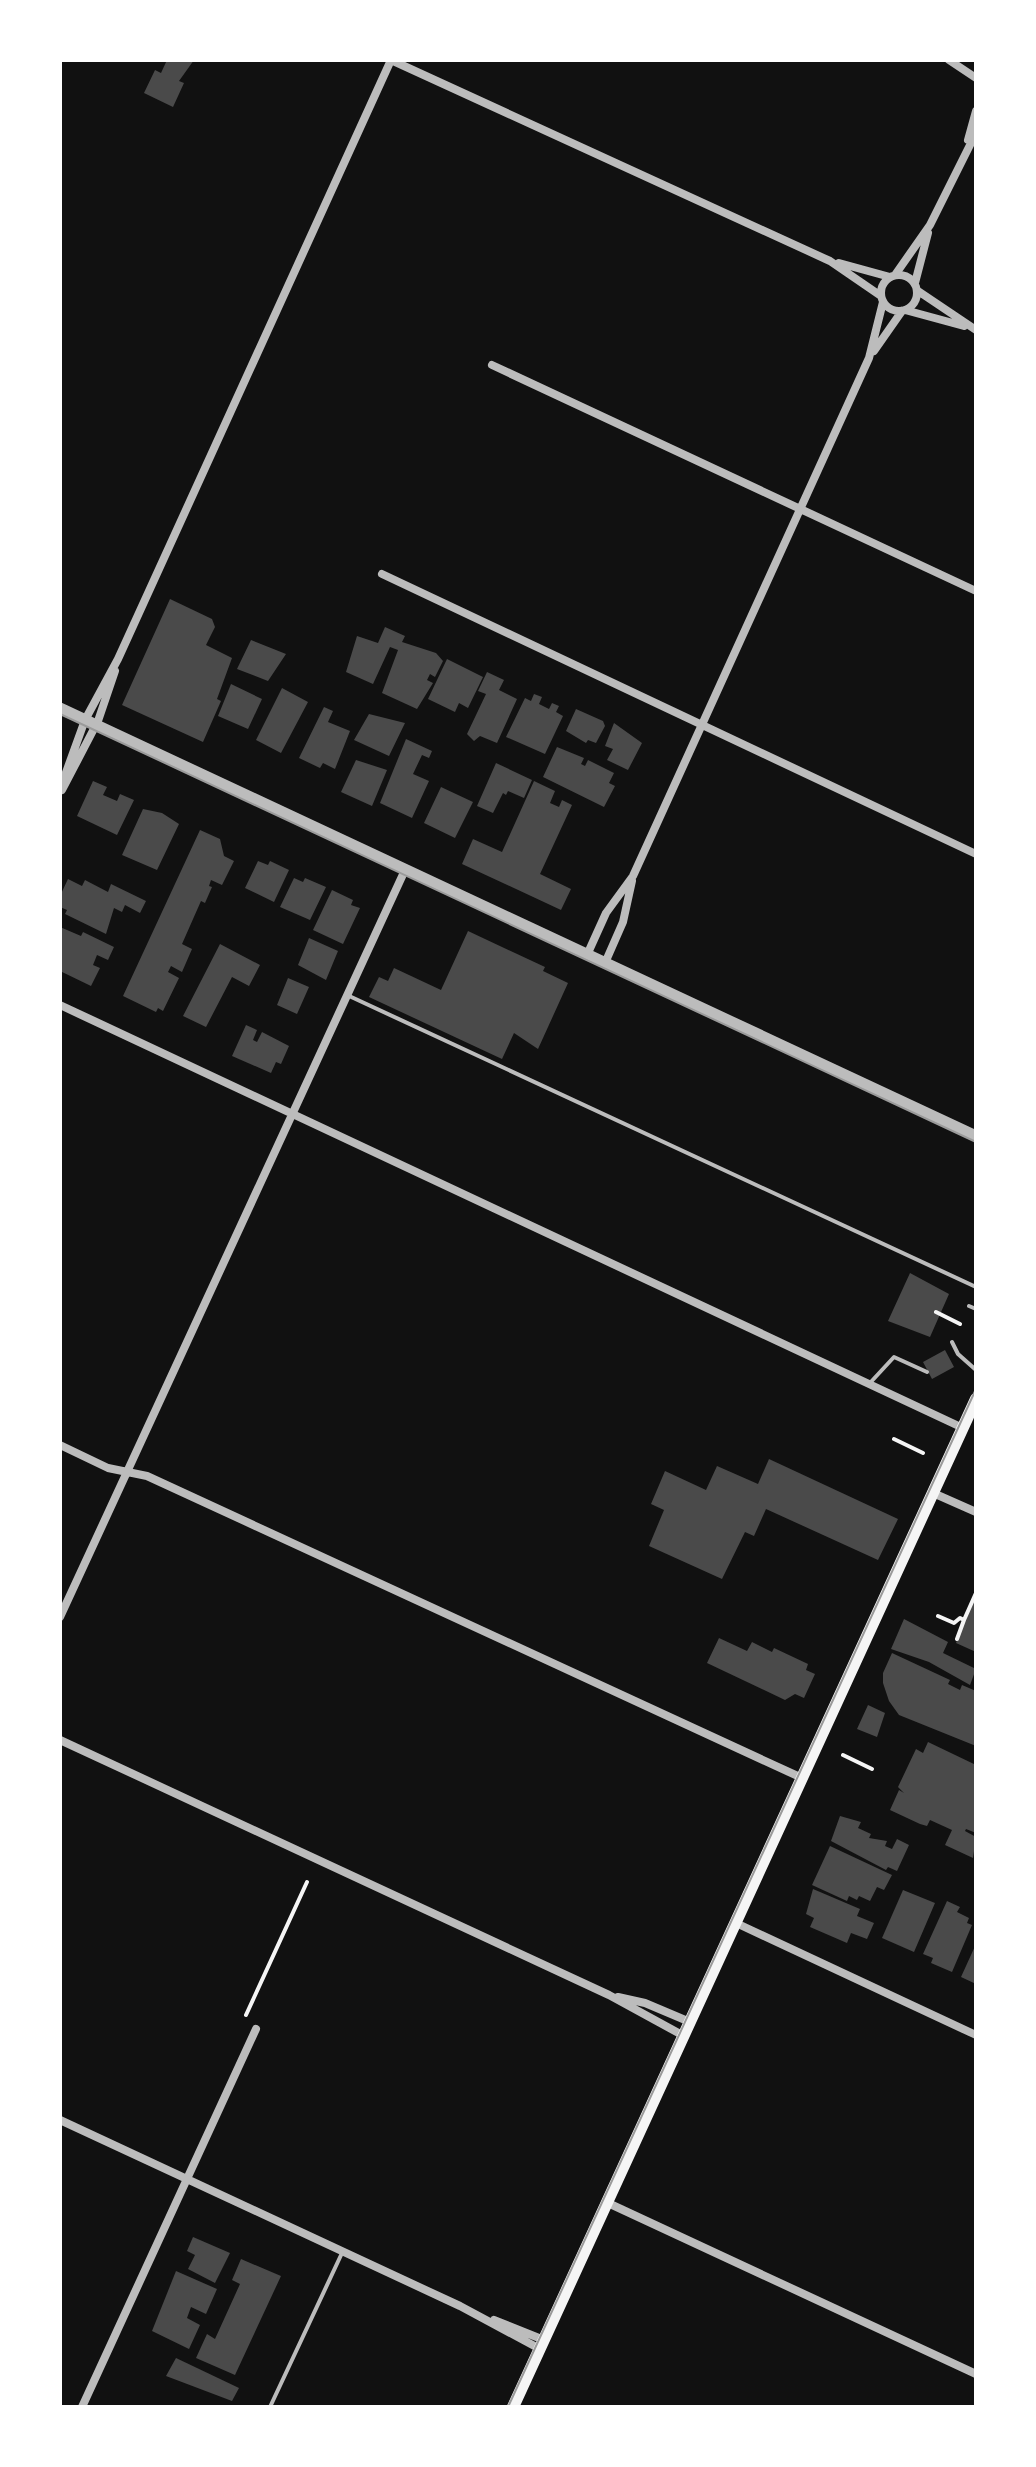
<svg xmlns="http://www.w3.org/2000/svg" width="1036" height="2467" font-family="Barlow,sans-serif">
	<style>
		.building { fill: #4a4a4a }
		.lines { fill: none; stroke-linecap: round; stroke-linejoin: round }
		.path { stroke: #f5f5f5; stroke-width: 4 }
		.service { stroke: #bcbcbc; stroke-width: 4 }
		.minor { stroke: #bcbcbc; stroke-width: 8 }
		.tertiary { stroke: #bcbcbc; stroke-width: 11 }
		.secondary { stroke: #f5f5f5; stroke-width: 12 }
		.tram { stroke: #9a9a9a; stroke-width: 2 }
	</style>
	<rect width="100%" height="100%" fill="#111"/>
	<path class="building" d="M 167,60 L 194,60 L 179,81 L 184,83 L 173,107 L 144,93 L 155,70 L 161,73 Z
		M 170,599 L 212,619 L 215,627 L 206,645 L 232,658 L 217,699 L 221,701 L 203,742 L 122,705 Z
		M 385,627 L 405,636 L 402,642 L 436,653 L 443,661 L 435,677 L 430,674 L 427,680 L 433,683 L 417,709 L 382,693 L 398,650 L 390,647 L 373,684 L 346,672 L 357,636 L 378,643 Z
		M 251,640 L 286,654 L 268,681 L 237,669 Z
		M 447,659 L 483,677 L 468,708 L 459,703 L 455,712 L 428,699 Z
		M 487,672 L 504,680 L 499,690 L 517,699 L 497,743 L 480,736 L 474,741 L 467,734 L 486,694 L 478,691 Z
		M 231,684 L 262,699 L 248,729 L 218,716 Z
		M 282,688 L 308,702 L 281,753 L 256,740 Z
		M 534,694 L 542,697 L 539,704 L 549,709 L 552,703 L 559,706 L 556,712 L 563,716 L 545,754 L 506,737 L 525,698 L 531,701 Z
		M 324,707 L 333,711 L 328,722 L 350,731 L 335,769 L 323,763 L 320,768 L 299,758 Z
		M 576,709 L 603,721 L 605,726 L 596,743 L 588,740 L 586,743 L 566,731 Z
		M 369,714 L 405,723 L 389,756 L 354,740 Z
		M 614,723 L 642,743 L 628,770 L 607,760 L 613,749 L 605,746 Z
		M 406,739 L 432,751 L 429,758 L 422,755 L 413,774 L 429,781 L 412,818 L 380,803 Z
		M 557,747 L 584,758 L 581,764 L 585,766 L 588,760 L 614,773 L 609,783 L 615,786 L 604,807 L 543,777 Z
		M 356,760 L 387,770 L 372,806 L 341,792 Z
		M 496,763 L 532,780 L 524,798 L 508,791 L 506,795 L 503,793 L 493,813 L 477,806 Z
		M 93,781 L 107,787 L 103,795 L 117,801 L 120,794 L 134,800 L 117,835 L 77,816 Z
		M 534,781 L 555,791 L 550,803 L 559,807 L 562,800 L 572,805 L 540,874 L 571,889 L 561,910 L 462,864 L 473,839 L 502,852 Z
		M 441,787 L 473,802 L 455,838 L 424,823 Z
		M 143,809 L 162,813 L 179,824 L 157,870 L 122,855 Z
		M 200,830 L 220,839 L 224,856 L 234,861 L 222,885 L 211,880 L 209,886 L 212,887 L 205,903 L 201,901 L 182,944 L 192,949 L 182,972 L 171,966 L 168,972 L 179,978 L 163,1011 L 158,1008 L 156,1012 L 123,996 Z
		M 258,861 L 268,865 L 270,861 L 289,870 L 274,902 L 245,888 Z
		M 294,878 L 303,882 L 305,878 L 326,887 L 310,920 L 280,907 Z
		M 68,879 L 82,886 L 85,880 L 108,892 L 111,884 L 146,901 L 140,913 L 125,905 L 122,912 L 114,908 L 106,934 L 65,914 L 67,910 L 60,907 L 60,896 Z
		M 332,890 L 353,900 L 351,905 L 360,908 L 343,944 L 313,930 Z
		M 60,927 L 81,936 L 83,932 L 114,947 L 108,960 L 97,955 L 93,965 L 100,968 L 91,986 L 60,971 Z
		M 468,931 L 545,967 L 543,971 L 568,983 L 538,1049 L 514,1033 L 502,1059 L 369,997 L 379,977 L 388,981 L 394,968 L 441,990 Z
		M 309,938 L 338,951 L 326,980 L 298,965 Z
		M 220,944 L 260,965 L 249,986 L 232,977 L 206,1027 L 183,1016 Z
		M 288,978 L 309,987 L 297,1014 L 277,1005 Z
		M 246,1025 L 257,1030 L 253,1040 L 257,1042 L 262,1032 L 289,1046 L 281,1064 L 276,1062 L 271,1073 L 232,1056 Z
		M 910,1273 L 949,1294 L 930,1337 L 888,1321 Z
		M 945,1350 L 954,1367 L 932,1379 L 923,1362 Z
		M 769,1459 L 898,1519 L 878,1560 L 766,1509 L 754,1536 L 745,1532 L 722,1579 L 649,1546 L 664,1510 L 651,1504 L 665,1471 L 706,1490 L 717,1466 L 758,1484 Z
		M 976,1591 L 976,1652 L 956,1643 Z
		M 904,1619 L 948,1642 L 943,1653 L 976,1669 L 970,1685 L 929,1662 L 891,1649 Z
		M 719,1638 L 747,1651 L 752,1642 L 772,1652 L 774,1648 L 808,1664 L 806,1670 L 815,1674 L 804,1698 L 795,1694 L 785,1700 L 707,1663 Z
		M 892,1653 L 950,1680 L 948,1684 L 960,1690 L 962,1685 L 976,1691 L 976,1746 L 899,1715 L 889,1701 L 883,1683 L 883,1673 Z
		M 868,1705 L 885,1713 L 877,1737 L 857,1729 Z
		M 928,1742 L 976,1765 L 976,1833 L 966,1829 L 965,1831 L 976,1837 L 973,1858 L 945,1845 L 952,1830 L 930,1820 L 927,1826 L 920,1824 L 890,1810 L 899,1790 L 904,1793 L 898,1787 L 916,1749 L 923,1753 Z
		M 840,1816 L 861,1822 L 858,1828 L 871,1834 L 869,1838 L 887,1841 L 885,1846 L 892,1849 L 897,1839 L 909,1845 L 897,1871 L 888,1867 L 886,1870 L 831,1841 Z
		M 830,1846 L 892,1875 L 884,1890 L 877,1887 L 870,1901 L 859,1896 L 857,1900 L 849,1896 L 847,1901 L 812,1885 Z
		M 813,1889 L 860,1909 L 857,1916 L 874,1923 L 867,1939 L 851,1933 L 847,1943 L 810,1927 L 814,1918 L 806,1914 Z
		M 903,1890 L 935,1903 L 914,1952 L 882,1938 Z
		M 947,1901 L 960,1907 L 957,1912 L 969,1918 L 967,1923 L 972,1925 L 952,1972 L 931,1963 L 933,1958 L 923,1954 Z
		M 976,1944 L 976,1984 L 961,1977 Z
		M 193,2237 L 230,2253 L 215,2283 L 188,2269 L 195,2255 L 187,2251 Z
		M 241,2259 L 281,2276 L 235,2375 L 196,2358 L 207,2334 L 215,2339 L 240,2284 L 232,2280 Z
		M 176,2271 L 217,2289 L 206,2314 L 191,2307 L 187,2318 L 200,2325 L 189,2349 L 152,2331 Z
		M 176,2358 L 239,2388 L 232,2401 L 166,2376 Z"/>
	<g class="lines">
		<path class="path" d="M 936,1312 L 960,1324
			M 894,1439 L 923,1453
			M 938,1616 L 954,1623 L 960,1618 L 964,1620 L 976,1593
			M 957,1639 L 964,1620
			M 843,1755 L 872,1769
			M 246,2015 L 307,1882"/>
		<path class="service" d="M 347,995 L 976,1287
			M 969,1306 L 976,1309
			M 952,1342 L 958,1354 L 976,1370
			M 869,1384 L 894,1357 L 927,1372
			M 270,2407 L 342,2253"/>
		<path class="minor" d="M 391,60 L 830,261 L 881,296
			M 949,60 L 976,78
			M 968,140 L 976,111
			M 839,263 L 890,277
			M881 293a18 18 0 1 1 36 0a18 18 0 1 1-36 0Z
			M 895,275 L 930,225 L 976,133
			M 915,283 L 928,233
			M 918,291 L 976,330
			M 905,310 L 964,326
			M 874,351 L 902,311
			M 492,365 L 976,591
			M 382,574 L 976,854
			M 60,789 L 85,720 L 118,659 L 391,60
			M 62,790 L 98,721 L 115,671
			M 587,955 L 606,913 L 633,876 L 869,358 L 883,302
			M 605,963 L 623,922 L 632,881
			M 60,1005 L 963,1428
			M 60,1445 L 108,1468 L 147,1476 L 802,1778
			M 933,1493 L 976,1512
			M 60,1617 L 405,870
			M 60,1740 L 609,1995 L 684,2036
			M 736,1923 L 976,2035
			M 618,1997 L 645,2003 L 690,2022
			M 60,2120 L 460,2306 L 540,2349
			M 608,2203 L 976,2374
			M 494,2320 L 544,2340
			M 82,2407 L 256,2029"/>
		<path class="tertiary" d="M 60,708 L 976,1136"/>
		<path class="secondary" d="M 513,2407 L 976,1399"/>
		<path class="tram" d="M 60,714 L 976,1142
			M 508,2407 L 976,1389"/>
	</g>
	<rect width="1036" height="2467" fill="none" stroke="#ffffff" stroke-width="124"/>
</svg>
